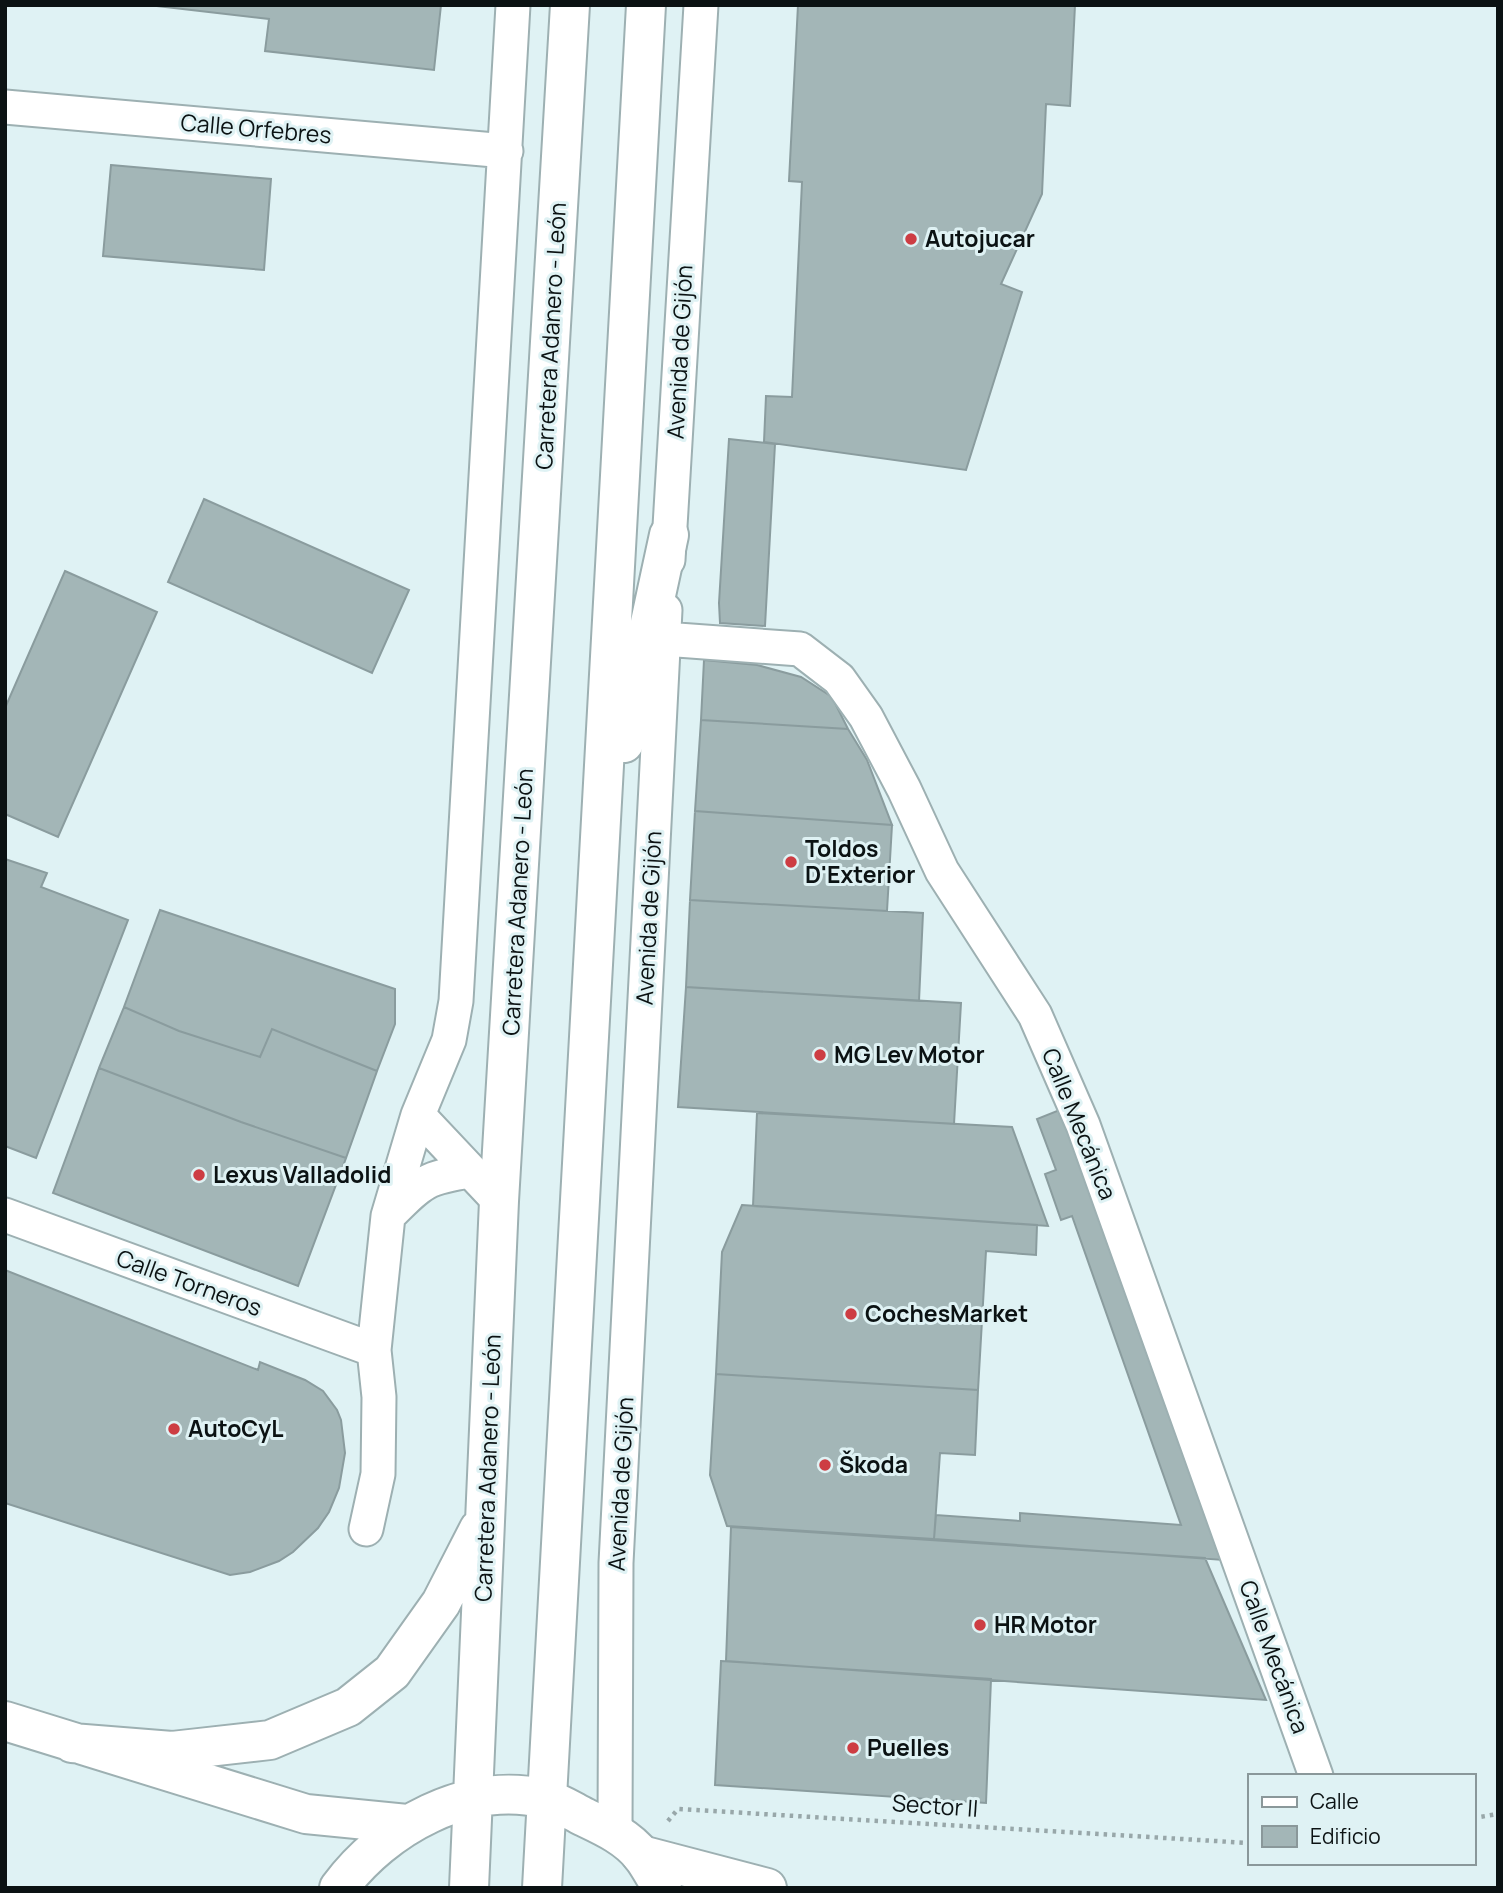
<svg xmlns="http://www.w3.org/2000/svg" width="1503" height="1893" font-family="Manrope,sans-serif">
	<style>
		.building { fill: #a3b6b7; stroke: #8a9c9e; stroke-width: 2 }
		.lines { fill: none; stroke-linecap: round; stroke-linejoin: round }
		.minor-casing { stroke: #9db0b2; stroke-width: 37 }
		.trunk-casing { stroke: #9db0b2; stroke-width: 42 }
		.motorway-casing { stroke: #9db0b2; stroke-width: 42 }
		.path { stroke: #98a7a9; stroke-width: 4.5; stroke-dasharray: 3.5 5; stroke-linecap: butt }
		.minor { stroke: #fff; stroke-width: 33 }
		.trunk { stroke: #fff; stroke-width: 38 }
		.motorway { stroke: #fff; stroke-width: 38 }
		.poi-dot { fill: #cd3d43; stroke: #dff2f4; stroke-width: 2.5 }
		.labels { text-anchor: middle; stroke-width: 6; stroke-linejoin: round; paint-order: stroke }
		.street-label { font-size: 23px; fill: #0b1213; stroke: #dff2f4 }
		.poi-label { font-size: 23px; font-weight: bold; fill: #0b1213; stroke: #dff2f4; text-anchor: start }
	</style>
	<rect width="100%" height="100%" fill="#dff2f4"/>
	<path class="building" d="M 148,5 L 441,5 L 434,70 L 265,51 L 269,19 Z
		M 798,5 L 1075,5 L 1070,106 L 1046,104 L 1042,194 L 1001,284 L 1022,292 L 966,470 L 764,442 L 766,396 L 792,397 L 802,182 L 789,181 Z
		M 111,165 L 271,179 L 264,270 L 103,256 Z
		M 729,439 L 775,444 L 765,626 L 720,623 L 719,603 Z
		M 204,499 L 409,590 L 372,673 L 168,582 Z
		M 65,571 L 157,612 L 58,837 L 5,814 L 5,708 Z
		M 704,660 L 757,665 L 801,677 L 832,697 L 848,729 L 701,720 Z
		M 701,720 L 848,729 L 867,760 L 892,825 L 695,811 Z
		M 695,811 L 892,825 L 887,911 L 690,900 Z
		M 5,859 L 47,873 L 41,887 L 128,920 L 36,1158 L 5,1146 Z
		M 690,900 L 923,913 L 919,1001 L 686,987 Z
		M 160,910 L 395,989 L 395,1024 L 377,1071 L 272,1029 L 260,1057 L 179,1031 L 124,1007 Z
		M 686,987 L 961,1003 L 954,1124 L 678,1107 Z
		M 124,1007 L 179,1031 L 260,1057 L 272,1029 L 377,1071 L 346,1158 L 241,1122 L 99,1068 Z
		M 99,1068 L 241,1122 L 346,1158 L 298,1286 L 53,1193 Z
		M 1067,1107 L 1223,1560 L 934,1539 L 936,1515 L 1020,1521 L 1020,1513 L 1181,1525 L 1072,1216 L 1061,1220 L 1045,1174 L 1056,1170 L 1037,1119 Z
		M 757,1113 L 1012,1127 L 1048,1226 L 753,1206 Z
		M 742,1205 L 1037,1225 L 1036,1255 L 986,1251 L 978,1390 L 716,1374 L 722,1252 Z
		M 5,1270 L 258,1370 L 260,1362 L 305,1380 L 323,1391 L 337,1410 L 341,1420 L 345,1453 L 339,1488 L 329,1512 L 318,1528 L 293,1552 L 279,1561 L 250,1572 L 230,1575 L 5,1503 Z
		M 716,1374 L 978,1390 L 975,1455 L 940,1453 L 934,1539 L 727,1526 L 710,1475 Z
		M 731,1527 L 1205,1558 L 1266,1700 L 726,1661 Z
		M 721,1661 L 991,1679 L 986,1803 L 715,1785 Z"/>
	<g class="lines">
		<g class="minor-casing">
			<path id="minor" d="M 5,107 L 506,151
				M 668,560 L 701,5
				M 664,639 L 800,649 L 839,679 L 866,717 L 904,789 L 942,871 L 1035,1015 L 1083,1125 L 1316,1776
				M 499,1201 L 418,1115 L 449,1040 L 456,1001 L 513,5
				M 390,1214 C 422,1182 425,1178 470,1171
				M 5,1215 L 374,1350
				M 366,1529 L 378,1474 L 379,1397 L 374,1350 L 388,1216 L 418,1115
				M 615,1831 L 616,1563 L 665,610"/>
		</g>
		<g class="trunk-casing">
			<path id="trunk" d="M 624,743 L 669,535
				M 5,1721 L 306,1814 L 407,1824
				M 72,1743 L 172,1751 L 270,1740 L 348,1707 L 392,1672 L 441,1603 L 479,1529
				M 339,1888 C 384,1827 468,1780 545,1799 C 559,1802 572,1811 584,1817 C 605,1827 627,1837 642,1856 C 649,1865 655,1877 662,1888
				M 469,1888 L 499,1201 L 570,5
				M 542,1888 L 646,5"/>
		</g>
		<g class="motorway-casing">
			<path id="motorway" d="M 641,1855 L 767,1888"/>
		</g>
		<path class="path" d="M 1473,1818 L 1498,1814
			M 668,1821 L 678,1809 L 1249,1843"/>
		<use href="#minor" class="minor"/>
		<use href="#trunk" class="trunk"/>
		<use href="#motorway" class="motorway"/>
	</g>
	<g class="poi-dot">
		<circle cx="911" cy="239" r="7"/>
		<circle cx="791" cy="862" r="7"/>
		<circle cx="820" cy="1055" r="7"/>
		<circle cx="199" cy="1175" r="7"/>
		<circle cx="851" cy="1314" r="7"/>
		<circle cx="174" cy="1429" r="7"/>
		<circle cx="825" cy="1465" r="7"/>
		<circle cx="980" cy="1625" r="7"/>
		<circle cx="853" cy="1748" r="7"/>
	</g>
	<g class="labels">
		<g class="street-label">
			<text transform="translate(256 129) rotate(5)" y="8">Calle Orfebres</text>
			<text transform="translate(551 336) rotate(-87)" y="8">Carretera Adanero - León</text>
			<text transform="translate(680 352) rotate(-87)" y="8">Avenida de Gijón</text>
			<text transform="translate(518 902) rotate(-87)" y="8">Carretera Adanero - León</text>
			<text transform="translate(649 918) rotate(-87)" y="8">Avenida de Gijón</text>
			<text transform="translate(1079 1124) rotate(68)" y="8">Calle Mecánica</text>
			<text transform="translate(189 1283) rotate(20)" y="8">Calle Torneros</text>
			<text transform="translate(488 1468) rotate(-88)" y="8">Carretera Adanero - León</text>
			<text transform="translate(621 1484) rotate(-87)" y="8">Avenida de Gijón</text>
			<text transform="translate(1274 1657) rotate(70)" y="8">Calle Mecánica</text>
			<text transform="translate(935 1806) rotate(4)" y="8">Sector II</text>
		</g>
		<g class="poi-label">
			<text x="925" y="247">Autojucar</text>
			<text x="805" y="857">Toldos<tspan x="805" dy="26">D'Exterior</tspan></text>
			<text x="834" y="1063">MG Lev Motor</text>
			<text x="213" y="1183">Lexus Valladolid</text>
			<text x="865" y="1322">CochesMarket</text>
			<text x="188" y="1437">AutoCyL</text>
			<text x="839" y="1473">Škoda</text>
			<text x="994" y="1633">HR Motor</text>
			<text x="867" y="1756">Puelles</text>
		</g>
	</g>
	<rect width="1503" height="1893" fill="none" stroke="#0b1213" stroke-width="14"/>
	<rect x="1248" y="1774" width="228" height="91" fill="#dff2f4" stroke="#8a989a" stroke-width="2"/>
	<rect x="1262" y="1797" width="35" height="10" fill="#ffffff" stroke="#8a989a" stroke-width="2"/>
	<text x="1310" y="1809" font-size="21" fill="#0b1213">Calle</text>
	<rect x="1262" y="1826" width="35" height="21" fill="#a3b6b7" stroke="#8a989a" stroke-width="2"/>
	<text x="1310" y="1844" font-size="21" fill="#0b1213">Edificio</text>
</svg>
